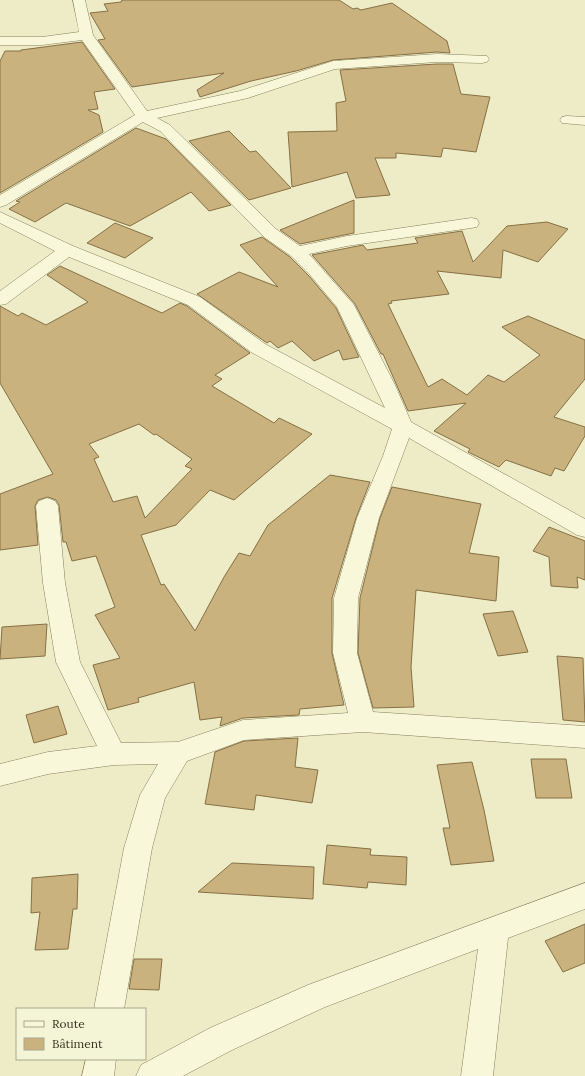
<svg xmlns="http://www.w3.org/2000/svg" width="585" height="1076" font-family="Lora,serif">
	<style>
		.building { fill: #c9b27e; stroke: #867044; fill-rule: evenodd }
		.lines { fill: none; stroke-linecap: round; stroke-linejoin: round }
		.minor-casing { stroke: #887f5d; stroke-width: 1 }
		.minor { fill: #f8f7da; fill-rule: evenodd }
	</style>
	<rect width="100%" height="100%" fill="#edecc7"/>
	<path class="building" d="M 122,0 L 339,0 L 353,9 L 357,8 L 361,10 L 392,3 L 447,41 L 450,53 L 437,52 L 333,60 L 296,71 L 251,81 L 200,97 L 197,90 L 224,73 L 132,87 L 98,40 L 105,39 L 90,13 L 108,11 L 104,4 L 121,2 Z
		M 82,42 L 115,89 L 94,92 L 98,109 L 88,110 L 99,115 L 103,132 L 0,193 L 0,61 L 5,51 L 21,51 L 21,50 Z
		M 437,64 L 453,64 L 461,94 L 490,97 L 476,152 L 443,148 L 441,157 L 396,153 L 396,158 L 375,158 L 390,195 L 356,198 L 347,172 L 292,187 L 288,132 L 337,131 L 336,103 L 346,101 L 340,70 Z
		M 136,128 L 166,139 L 231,205 L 209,211 L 191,192 L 130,226 L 66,203 L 35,222 L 9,209 L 20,202 L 16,201 Z
		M 229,131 L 250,152 L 256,151 L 291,188 L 249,200 L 189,141 Z
		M 354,200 L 354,233 L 300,244 L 280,230 Z
		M 547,222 L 568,229 L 538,262 L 503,250 L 501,278 L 437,271 L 449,294 L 391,301 L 392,303 L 388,304 L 428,387 L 442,379 L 467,395 L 488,375 L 504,382 L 540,355 L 502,327 L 528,316 L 585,340 L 585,379 L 554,417 L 585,427 L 585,436 L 564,471 L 555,468 L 551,476 L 506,460 L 499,467 L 468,452 L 470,449 L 434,431 L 466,403 L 408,411 L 383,354 L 381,354 L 355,304 L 312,255 L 363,245 L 367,250 L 418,243 L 415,238 L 462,231 L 473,262 L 507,226 Z
		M 115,223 L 153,238 L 125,258 L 87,243 Z
		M 262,237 L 290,257 L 309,276 L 336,308 L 359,357 L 343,360 L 339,350 L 314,361 L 292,341 L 278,348 L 270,341 L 267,343 L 197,294 L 239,272 L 278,287 L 240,245 Z
		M 60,266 L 162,313 L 180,303 L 187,306 L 250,353 L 215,375 L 222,379 L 212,386 L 274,423 L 279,418 L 312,434 L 234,500 L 210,490 L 176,525 L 141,535 L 161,585 L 164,584 L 195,631 L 224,577 L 239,553 L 250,556 L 268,525 L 330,475 L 370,482 L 356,518 L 332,598 L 332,653 L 344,705 L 300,709 L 299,715 L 243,718 L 220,726 L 222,717 L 200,720 L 194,682 L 138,698 L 139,702 L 108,710 L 93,665 L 120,658 L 95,615 L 115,607 L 96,556 L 72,561 L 66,542 L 63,542 L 59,505 L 56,500 L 48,497 L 38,500 L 35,506 L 38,545 L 0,550 L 0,494 L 53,474 L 0,383 L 0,306 L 18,316 L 22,313 L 46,325 L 88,302 L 47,275 ZM 139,424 L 154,435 L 156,434 L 192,459 L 185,466 L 192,469 L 145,518 L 137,496 L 113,502 L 94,459 L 99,457 L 89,444 Z
		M 392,487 L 481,504 L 469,553 L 499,557 L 496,601 L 416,590 L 411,667 L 414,707 L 373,708 L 358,653 L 360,598 L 380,518 Z
		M 549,527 L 585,541 L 585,580 L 577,577 L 578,588 L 551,586 L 549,557 L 533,551 Z
		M 513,611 L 528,652 L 498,656 L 483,614 Z
		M 47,624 L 45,656 L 0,659 L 2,627 Z
		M 557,656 L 583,658 L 585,722 L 563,720 Z
		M 58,706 L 67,734 L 34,743 L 26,715 Z
		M 298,738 L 295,767 L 318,770 L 312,803 L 256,795 L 254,810 L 205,804 L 215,752 L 244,741 Z
		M 531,759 L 566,759 L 572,798 L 536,798 Z
		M 472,762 L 484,810 L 494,861 L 451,865 L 443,828 L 450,828 L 437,765 Z
		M 327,845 L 371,849 L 370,855 L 407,857 L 406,885 L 368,882 L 367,888 L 323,884 Z
		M 232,863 L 314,867 L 313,899 L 198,892 Z
		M 78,874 L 77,909 L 73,909 L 68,949 L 35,950 L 40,912 L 31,913 L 32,878 Z
		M 585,924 L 585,963 L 563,972 L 545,941 Z
		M 134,959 L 162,959 L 159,990 L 129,989 Z"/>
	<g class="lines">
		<g class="minor-casing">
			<path id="minor" d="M 73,0 L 85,0 L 93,35 L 147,111 L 240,91 L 333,61 L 437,54 L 487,56 L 489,59 L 487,62 L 482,63 L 437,62 L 335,69 L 248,98 L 157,118 L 170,125 L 276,229 L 300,246 L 347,236 L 471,218 L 477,219 L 479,223 L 477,227 L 471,228 L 347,246 L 309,254 L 354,305 L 395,385 L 411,422 L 585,519 L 585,537 L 577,535 L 409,438 L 379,518 L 358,598 L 357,653 L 373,712 L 585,726 L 585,748 L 363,732 L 244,740 L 187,761 L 165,798 L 152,848 L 124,1009 L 94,1009 L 124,848 L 140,795 L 158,764 L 114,765 L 48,774 L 0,786 L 0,764 L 48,752 L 97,746 L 56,662 L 43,583 L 36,506 L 39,501 L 47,498 L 55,501 L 58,506 L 65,583 L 80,662 L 121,743 L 178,742 L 243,720 L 348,713 L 333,653 L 334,598 L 357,518 L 383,456 L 392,429 L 251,352 L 188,305 L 69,257 L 6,304 L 0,305 L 0,291 L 55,251 L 0,223 L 0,212 L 73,246 L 200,297 L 265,344 L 385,408 L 337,307 L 310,275 L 291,256 L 264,237 L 160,131 L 143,122 L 6,205 L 0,207 L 0,195 L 135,115 L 82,40 L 42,45 L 0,45 L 0,37 L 42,37 L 79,32 Z
				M 567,116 L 585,117 L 585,125 L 562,123 L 560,120 L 562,117 Z
				M 585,883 L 585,909 L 508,938 L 493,1076 L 461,1076 L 478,949 L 325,1007 L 232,1050 L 183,1076 L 136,1076 L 141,1065 L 210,1028 L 308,985 Z
				M 86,1059 L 116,1059 L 114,1076 L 82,1076 Z"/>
		</g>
		<use href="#minor" class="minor"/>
	</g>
	<rect x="16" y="1008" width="130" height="52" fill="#f4f4d6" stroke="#a9a68d"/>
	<rect x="24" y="1021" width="20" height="6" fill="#f8f7da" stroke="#a9a68d"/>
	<text x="52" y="1028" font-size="12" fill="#383220">Route</text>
	<rect x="24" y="1038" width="20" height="12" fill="#c9b27e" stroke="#a9a68d"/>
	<text x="52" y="1048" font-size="12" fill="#383220">Bâtiment</text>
</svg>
